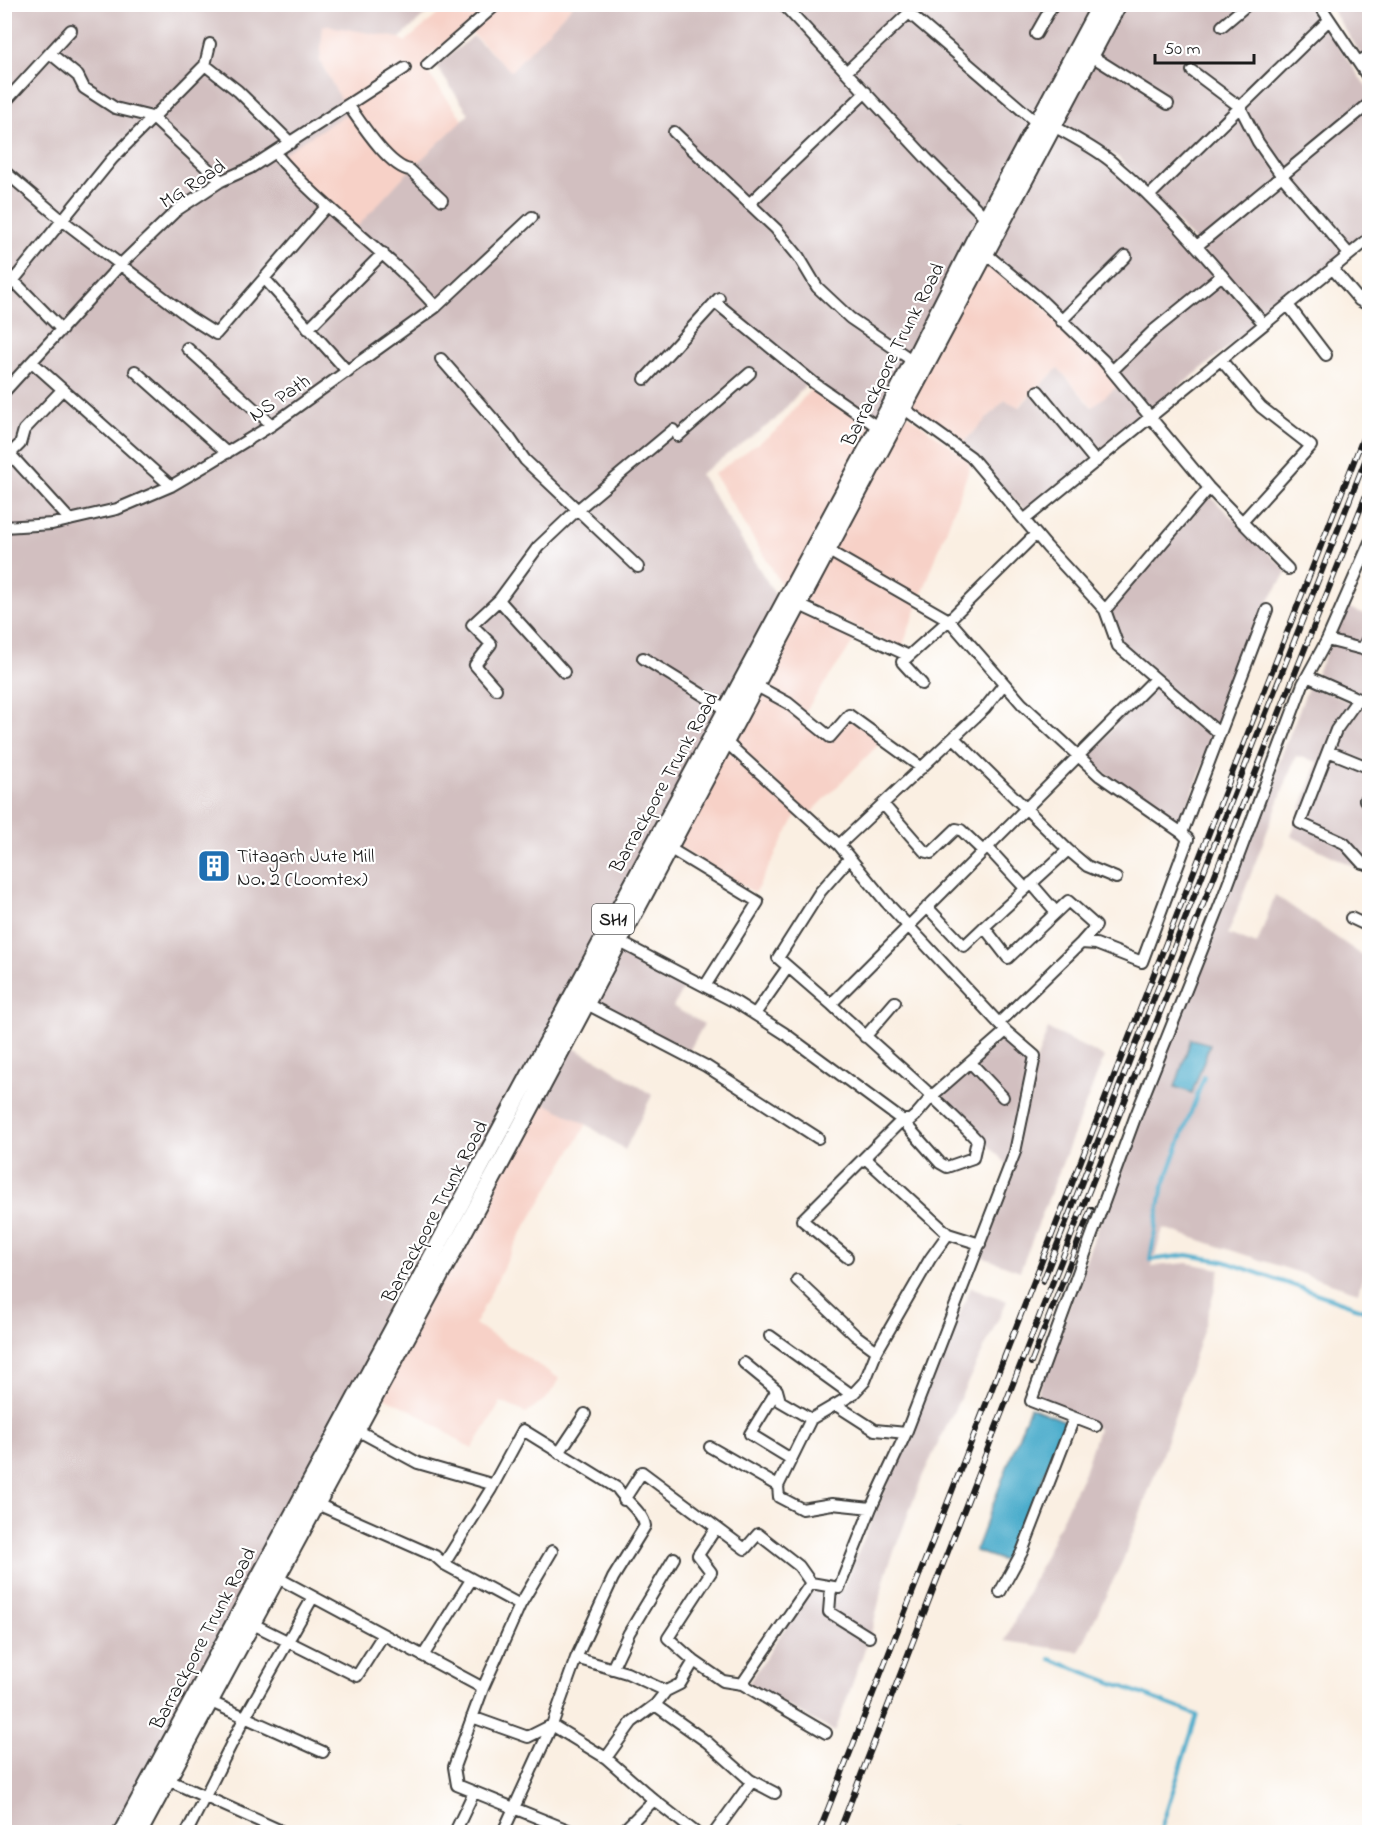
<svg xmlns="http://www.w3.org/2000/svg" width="1374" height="1837" font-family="'Indie Flower',sans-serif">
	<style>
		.built { fill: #f7d1c7 }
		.industrial { fill: #d2bfc0 }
		.water { fill: #4eadcc; stroke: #356474; stroke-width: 1.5 }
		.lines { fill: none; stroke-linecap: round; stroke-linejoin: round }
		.stream { stroke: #4eadcc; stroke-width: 4 }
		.street-casing { stroke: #3d3c3a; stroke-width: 14 }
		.primary-casing { stroke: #3d3c3a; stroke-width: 20 }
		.street { stroke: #fff; stroke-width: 10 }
		.primary { stroke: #fff; stroke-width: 16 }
		.rail-casing { stroke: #1c1c1c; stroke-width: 6 }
		.rail { stroke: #fff; stroke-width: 4; stroke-dasharray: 11; stroke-linecap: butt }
		.labels { text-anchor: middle; stroke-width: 4.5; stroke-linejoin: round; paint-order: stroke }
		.shield { fill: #fff; stroke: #606060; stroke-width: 1.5 }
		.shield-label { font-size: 18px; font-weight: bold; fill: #1c1c1c }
		.street-label { font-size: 20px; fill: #1c1c1c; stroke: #fff }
		.poi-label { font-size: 20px; fill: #1c1c1c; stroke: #fff; text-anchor: start }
	</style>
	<rect width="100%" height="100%" fill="#fff"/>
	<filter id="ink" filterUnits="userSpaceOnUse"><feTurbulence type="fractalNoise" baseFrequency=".0167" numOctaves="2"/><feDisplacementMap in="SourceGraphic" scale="12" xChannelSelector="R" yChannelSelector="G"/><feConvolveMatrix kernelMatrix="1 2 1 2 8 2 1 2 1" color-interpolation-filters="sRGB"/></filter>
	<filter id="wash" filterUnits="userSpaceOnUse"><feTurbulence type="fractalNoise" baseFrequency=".008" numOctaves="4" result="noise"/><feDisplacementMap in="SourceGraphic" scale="24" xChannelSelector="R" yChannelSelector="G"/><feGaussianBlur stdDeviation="1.35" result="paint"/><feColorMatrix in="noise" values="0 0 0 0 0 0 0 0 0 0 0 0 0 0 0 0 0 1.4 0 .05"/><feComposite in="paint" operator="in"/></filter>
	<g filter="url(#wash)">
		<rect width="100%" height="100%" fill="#faefe2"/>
		<path class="built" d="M 449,5 L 573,5 L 511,72 L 466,27 L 427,58 L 425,69 L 463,120 L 405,175 L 358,227 L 322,203 L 280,155 L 347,113 L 320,60 L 323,24 L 400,38 L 405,42 Z
			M 976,251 L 1027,292 L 1091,351 L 1119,385 L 1093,407 L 1058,368 L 1018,407 L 1005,400 L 961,445 L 900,401 Z
			M 815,384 L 897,407 L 972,462 L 901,650 L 786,592 L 714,474 L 777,430 Z
			M 789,604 L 857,637 L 802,716 L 830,739 L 848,718 L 882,741 L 810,814 L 723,732 Z
			M 717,741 L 799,810 L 755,893 L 666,840 Z
			M 530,1096 L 587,1124 L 518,1239 L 475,1324 L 560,1379 L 547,1398 L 526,1413 L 501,1402 L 472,1449 L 415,1412 L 371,1391 Z"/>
		<path class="industrial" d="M 5,5 L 436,5 L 400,38 L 323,25 L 320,61 L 348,113 L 281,155 L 322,203 L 357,227 L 405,175 L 469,114 L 436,66 L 473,36 L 511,71 L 573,5 L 1097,5 L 875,423 L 810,380 L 775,420 L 700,474 L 780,602 L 420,1276 L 113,1832 L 5,1832 Z
			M 1115,5 L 1311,5 L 1369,91 L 1369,233 L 1264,319 L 1118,157 L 1048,119 Z
			M 1329,5 L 1369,5 L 1369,67 Z
			M 1046,127 L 1113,165 L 1259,322 L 1151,410 L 981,243 Z
			M 1058,368 L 1092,407 L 1119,385 L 1145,415 L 1028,513 L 961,445 L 1005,400 L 1019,407 Z
			M 1209,495 L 1287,571 L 1264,609 L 1180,826 L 1106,774 L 1086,757 L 1160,677 L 1120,642 L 1109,609 Z
			M 1347,607 L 1369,616 L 1369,701 L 1316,675 Z
			M 1309,685 L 1369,710 L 1369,874 L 1291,836 L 1318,762 L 1296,756 L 1228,934 L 1257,945 L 1275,895 L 1369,960 L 1369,1259 L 1358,1292 L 1163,1228 L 1152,1266 L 1188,1263 L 1220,1269 L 1205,1325 L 1160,1460 L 1123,1560 L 1079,1652 L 1005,1641 L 1084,1472 L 1098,1429 L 1035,1399 L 1109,1196 Z
			M 612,942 L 686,983 L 673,1007 L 704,1024 L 689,1051 L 585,997 Z
			M 1048,1029 L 1104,1057 L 1020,1271 L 982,1257 L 1012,1169 L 938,1096 L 1006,1035 L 1036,1061 Z
			M 559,1041 L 600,1061 L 652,1095 L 625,1150 L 586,1124 L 530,1096 Z
			M 971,1287 L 1007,1301 L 923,1475 L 886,1573 L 873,1626 L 835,1732 L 748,1684 L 812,1587 L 842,1590 Z"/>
		<path class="water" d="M 1191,1039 L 1210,1044 L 1192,1093 L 1175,1087 Z
			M 1030,1407 L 1065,1421 L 1010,1563 L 975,1551 Z"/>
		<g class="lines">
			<path class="stream" d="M 1204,1077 L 1162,1190 L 1150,1260 L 1187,1255 L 1223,1261 L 1370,1312
				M 1050,1659 L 1197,1715 L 1160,1832
				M 953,1828 L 965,1832"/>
		</g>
	</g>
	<g filter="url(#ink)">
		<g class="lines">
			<g class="street-casing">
				<path id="street" d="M 783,4 L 926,158 L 987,219
					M 1319,4 L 1370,80
					M 1222,26 L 1248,4
					M 1036,34 L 1053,4
					M 51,54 L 78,76 L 84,88 L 115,108 L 152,117 L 221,181
					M 1090,55 L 1168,104
					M 1358,62 L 1370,55
					M 205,65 L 238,91 L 291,143
					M 427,65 L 497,4
					M 1192,71 L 1240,107 L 1258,142 L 1281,175 L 1349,254
					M 846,72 L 909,13 L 1037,123
					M 4,103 L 71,30
					M 349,106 C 361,123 389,167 410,170 L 442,200
					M 1052,125 C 1072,137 1096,148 1114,164 C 1170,211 1216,269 1264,324
					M 674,132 L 776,229 L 799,257 L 817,287 L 850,318 L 913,361
					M 275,153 C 323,210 386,250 436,307
					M 4,171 L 62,220 L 189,317 L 216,334 L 326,207
					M 1149,196 L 1329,20
					M 749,204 L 866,92
					M 1197,246 L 1370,103
					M 984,252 L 1040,299 L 1103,360 L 1209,488 L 1288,569
					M 1332,268 L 1359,300 L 1370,306
					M 4,271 L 62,330
					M 264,278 L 348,372
					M 4,292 L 112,159 L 205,65 L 210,44
					M 715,302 L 814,383 L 879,428
					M 1288,305 L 1326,355
					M 1061,321 L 1126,256
					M 308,329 L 383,253
					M 187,348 L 272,425
					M 441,359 L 509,437 L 525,460 L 638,567
					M 1221,360 L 1261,407 L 1311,446 L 1242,522
					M 32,362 L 171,486
					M 135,371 L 227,453
					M 1112,371 L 1153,331 L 1222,275
					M 645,379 L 719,298
					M 1038,391 L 1096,462
					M 4,392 L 121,264 L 177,210 L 221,181 L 250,168 L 405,68
					M 903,408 L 971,457 L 1047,547 L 1105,610 L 1118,646 L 1219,733
					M 678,436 L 750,373
					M 4,454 L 10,454 L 20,444 L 24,430 L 62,390
					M 10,454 L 70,520
					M 1024,520 L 1370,238
					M 4,527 L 52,524 L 117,509 L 171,486 L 205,466 L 272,425 L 436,307 L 532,217
					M 827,550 L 949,620 L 1022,704 L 1100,776 L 1182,833 L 1267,610
					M 499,600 L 538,547 L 576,511 L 673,430
					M 795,603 L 909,656
					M 1105,610 L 1209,488
					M 1327,640 L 1362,649 L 1370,634
					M 643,658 L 732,713
					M 1309,677 L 1370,704
					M 922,684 L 902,662 L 949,620 L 1036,534
					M 755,685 L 788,703 L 830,737 L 849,715 L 922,768
					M 496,689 L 475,665 L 491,644 L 472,625 L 499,600 L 564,672
					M 1358,699 L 1336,730 L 1300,823 L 1344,843 L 1362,863 L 1370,865
					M 954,738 L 1068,850 L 1087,866 L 1116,878
					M 1328,751 L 1370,768
					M 1370,794 L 1365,800 L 1370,803
					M 883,804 L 924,851 L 931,853 L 956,829 L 961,830 L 983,851
					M 839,845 L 985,708 L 1004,684
					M 987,847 L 1025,888
					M 669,848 L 758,902 L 705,986
					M 1031,883 L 1056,912
					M 927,907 L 964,946 L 984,927 L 1008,958 L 1068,901 L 1096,926 L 1081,943 L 999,1023
					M 1351,918 L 1370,927
					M 984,927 L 1068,850
					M 618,941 L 737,1003 L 784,1033 L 902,1120 L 802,1220 L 847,1257
					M 1081,943 L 1096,944 L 1142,962 L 1188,839 L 1182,833
					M 585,1003 L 706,1066 L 818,1138
					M 831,1004 L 778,958 L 820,892 L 849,859
					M 755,1014 L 788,967
					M 1006,1031 L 933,1095 L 916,1115 L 910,1120 L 902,1120 L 940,1163 L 947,1167 L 973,1158 L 977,1140 C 930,1091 879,1050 831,1004 L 1155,679
					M 865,1037 L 895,1002
					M 971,1063 L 1003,1097
					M 865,1158 L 948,1234 L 980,1244
					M 797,1280 L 855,1335 L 877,1351
					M 770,1336 L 852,1395
					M 744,1363 L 777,1390 L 780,1401 L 811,1419
					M 777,1390 L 750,1434 L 791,1459
					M 836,1405 L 875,1430 L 906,1433
					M 1096,1426 L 1031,1401 L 1136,1115 L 1222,900 L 1303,684 L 1327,640 L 1370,542
					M 357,1430 L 418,1463 L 491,1484
					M 710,1447 L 778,1486
					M 559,1453 L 585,1414
					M 624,1500 L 642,1472 L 745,1549 L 758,1534 L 799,1566 L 811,1583
					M 317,1504 L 435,1556 L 444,1564
					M 871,1508 L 832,1504 L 802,1509 L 779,1497 L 778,1486 L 811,1419 L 852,1395 L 865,1381 L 877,1351 L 930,1259 L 948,1234
					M 552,1551 L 520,1605 L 483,1688 L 454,1767 L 457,1785 L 573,1832
					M 278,1578 L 483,1688
					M 831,1587 L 829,1612 L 869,1637
					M 1000,1592 L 1022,1552 L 1074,1418
					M 253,1624 L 357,1676 L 383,1635
					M 423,1656 L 471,1580
					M 576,1658 L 627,1673 L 666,1691 L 680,1684 L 694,1661 L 723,1681 L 742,1684 L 811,1583 L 839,1588 L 871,1508 L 906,1433 L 1015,1152 L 1035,1056 L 1006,1031 L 886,902 L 839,845 L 726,742
					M 694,1661 L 668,1638 L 711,1572 L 698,1555 L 716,1528
					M 612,1669 L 629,1633 L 674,1558
					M 742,1684 L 826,1733
					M 211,1702 L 323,1752
					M 655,1705 L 707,1742 L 750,1780 L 775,1793
					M 472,1717 L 528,1737 L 552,1725 L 606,1758 L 654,1800 L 622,1832
					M 606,1758 L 632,1722 L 655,1705 L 666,1691
					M 168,1780 L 279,1830
					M 654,1800 L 695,1832
					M 187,1832 L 245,1717 L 313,1597
					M 455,1832 L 474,1792
					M 503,1832 L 552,1725 L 576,1658 L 613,1578 L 645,1526 C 643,1512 625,1501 617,1488 L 523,1430 L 491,1489 L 444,1564 L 520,1605
					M 715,1832 L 752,1781"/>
			</g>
			<g class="primary-casing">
				<path id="primary" d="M 122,1832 L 893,401 L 973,243 L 1101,4
					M 139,1832 L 516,1135 L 1118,4"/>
			</g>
			<use href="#street" class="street"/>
			<use href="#primary" class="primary"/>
			<g class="rail-casing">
				<path id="rail" d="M 1043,1281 L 1370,448
					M 1031,1363 L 1091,1209
					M 819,1832 L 1370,420
					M 839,1832 L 1042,1309 L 1370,485"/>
			</g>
			<use href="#rail" class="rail"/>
		</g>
	</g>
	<defs>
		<g id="building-square" transform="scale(1.725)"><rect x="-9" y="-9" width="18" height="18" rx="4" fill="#1f6fb2" stroke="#fff"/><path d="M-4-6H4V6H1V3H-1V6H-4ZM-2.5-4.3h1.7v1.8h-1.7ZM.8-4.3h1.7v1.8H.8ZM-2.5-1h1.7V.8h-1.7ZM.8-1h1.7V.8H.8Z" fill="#fff"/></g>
	</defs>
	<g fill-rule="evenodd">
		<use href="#building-square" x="214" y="866"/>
	</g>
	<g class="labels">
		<rect class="shield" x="592" y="904" width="42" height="30" rx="4.5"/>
		<g class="shield-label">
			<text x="613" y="925">SH1</text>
		</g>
		<g class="street-label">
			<text transform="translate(192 183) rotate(-33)" y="7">MG Road</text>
			<text transform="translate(892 354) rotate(-63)" y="7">Barrackpore Trunk Road</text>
			<text transform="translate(279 397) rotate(-34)" y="7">NS Path</text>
			<text transform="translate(663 782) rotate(-61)" y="7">Barrackpore Trunk Road</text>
			<text transform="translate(434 1211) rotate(-62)" y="7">Barrackpore Trunk Road</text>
			<text transform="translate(202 1638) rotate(-62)" y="7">Barrackpore Trunk Road</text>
		</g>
		<g class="poi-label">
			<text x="237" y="862">Titagarh Jute Mill<tspan x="237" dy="23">No. 2 (Loomtex)</tspan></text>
		</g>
	</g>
	<rect width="1374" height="1837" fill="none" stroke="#fff" stroke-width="24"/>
	<path d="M1155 54v9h99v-9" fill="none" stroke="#1c1c1c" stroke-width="3"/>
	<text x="1164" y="54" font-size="18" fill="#1c1c1c" stroke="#ffffff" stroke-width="4.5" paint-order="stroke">50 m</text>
</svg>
